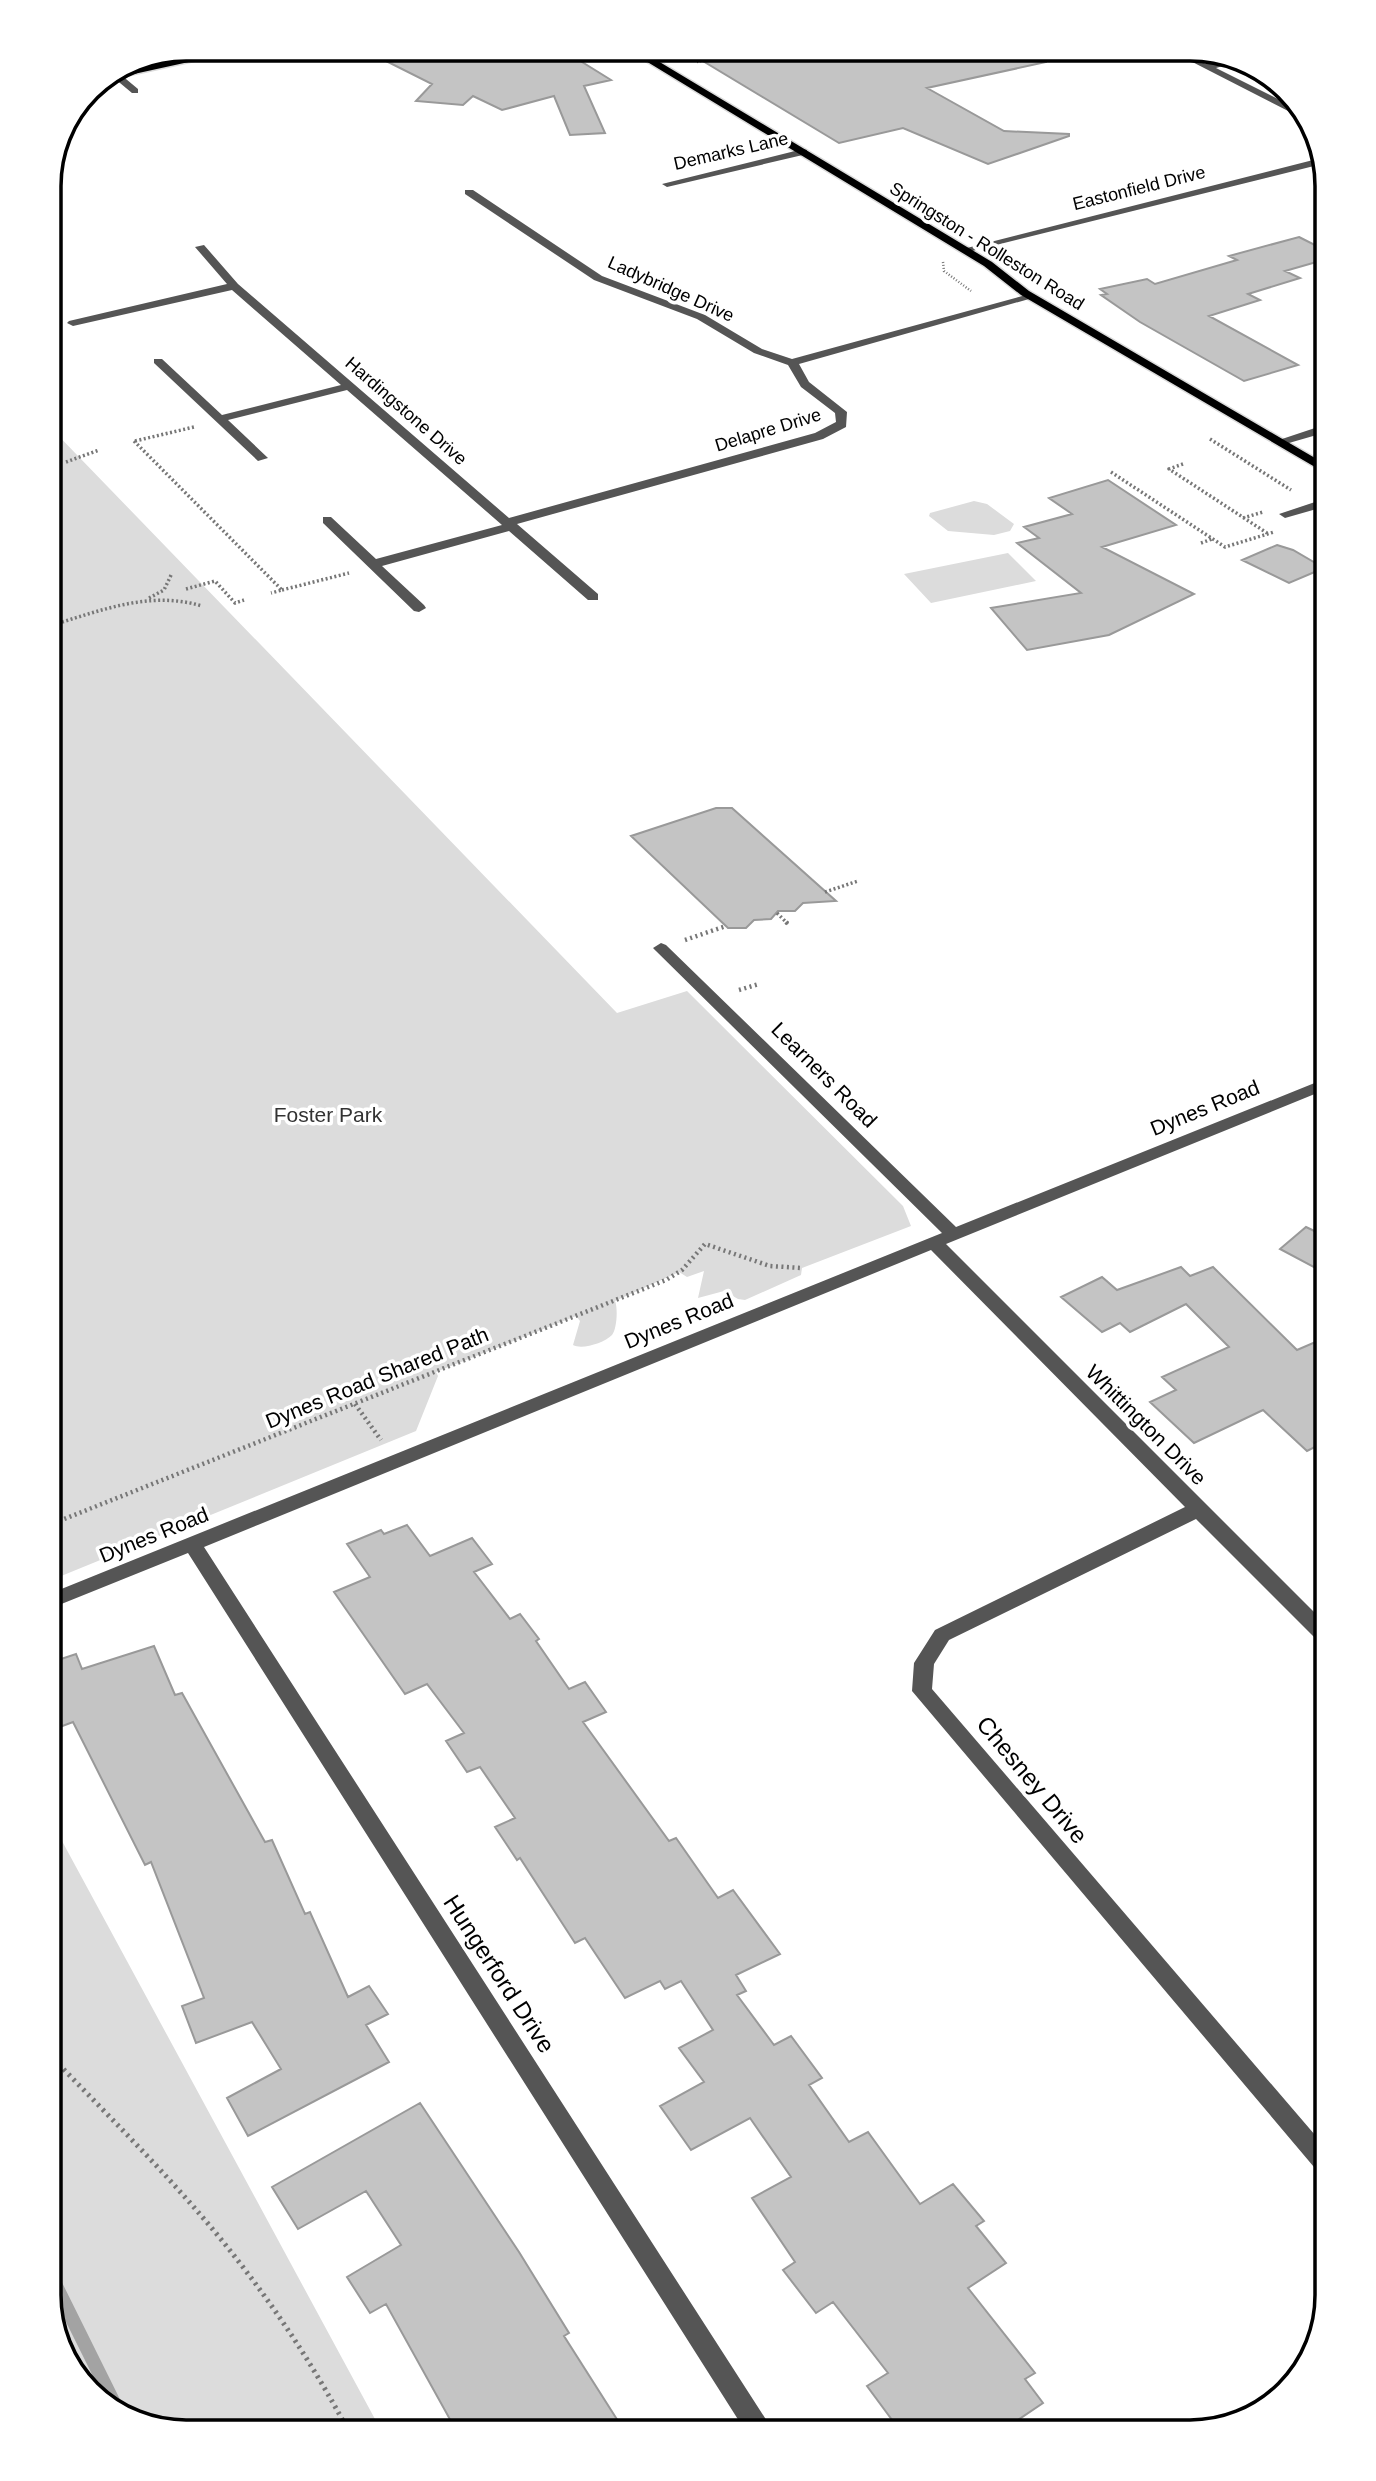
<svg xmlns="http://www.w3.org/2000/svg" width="1376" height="2481" font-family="Helvetica,sans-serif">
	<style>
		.green { fill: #dcdcdc }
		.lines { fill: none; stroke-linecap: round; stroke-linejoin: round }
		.stream { stroke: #a3a3a3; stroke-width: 14 }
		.building { fill: #c4c4c4; stroke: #999; stroke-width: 2 }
		.major-casing { stroke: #dbdbdb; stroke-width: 3 }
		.path-far3 { stroke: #777; stroke-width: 2.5; stroke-dasharray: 1 2; stroke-linecap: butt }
		.path-far2 { stroke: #777; stroke-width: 3.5; stroke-dasharray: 2 2.5; stroke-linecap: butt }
		.path-far1 { stroke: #777; stroke-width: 4.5; stroke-dasharray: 2 3.5; stroke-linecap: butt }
		.path { stroke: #777; stroke-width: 5; stroke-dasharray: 2.5 4.5; stroke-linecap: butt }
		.minor { fill: #555; fill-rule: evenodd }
		.major { fill: #000; fill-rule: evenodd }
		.labels { text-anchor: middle; stroke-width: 7; stroke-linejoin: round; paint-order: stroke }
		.far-street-label { font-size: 18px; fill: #000; stroke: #fff }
		.street-label { font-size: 21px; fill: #000; stroke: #fff }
		.park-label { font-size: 21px; fill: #333; stroke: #fff }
		.near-street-label { font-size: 24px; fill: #000; stroke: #fff }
		.rim { fill: none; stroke: #000; stroke-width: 3.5 }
	</style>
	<rect width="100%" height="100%" fill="#fff"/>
	<path class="green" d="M 49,426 L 617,1013 L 687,991 L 903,1206 L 911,1226 L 802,1268 L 801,1275 L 745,1300 L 738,1299 L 724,1291 L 698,1298 L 704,1271 L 687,1277 L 679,1272 L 615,1301 C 618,1308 617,1329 612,1335 C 604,1343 582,1350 573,1345 L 580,1321 L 576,1316 L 436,1372 L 438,1376 L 416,1431 L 49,1581 Z
		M 974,501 L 987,504 L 1014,524 L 1010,531 L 994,535 L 948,531 L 929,516 L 930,513 Z
		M 1008,553 L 1036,581 L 931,603 L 904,574 Z
		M 49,1817 L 382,2432 L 178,2432 L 110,2409 L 78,2370 L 53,2313 L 49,2294 Z"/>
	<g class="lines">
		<path class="stream" d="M 49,2272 L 118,2411"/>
	</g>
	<path class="building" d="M 421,49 L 561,49 L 611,80 L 584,86 L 605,133 L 570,135 L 554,96 L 502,110 L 473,96 L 463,105 L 416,101 L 432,84 L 382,59 Z
		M 683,49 L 1045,49 L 1046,62 L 927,88 L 1004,131 L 1069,134 L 1069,136 L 988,164 L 903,128 L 839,143 Z
		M 1299,237 L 1327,251 L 1327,259 L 1285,271 L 1300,278 L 1248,294 L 1260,300 L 1209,316 L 1298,365 L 1244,381 L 1140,322 L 1101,295 L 1107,294 L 1100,289 L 1147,279 L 1155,284 L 1237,260 L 1229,256 Z
		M 1108,480 L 1176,525 L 1102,547 L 1194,594 L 1109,635 L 1027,650 L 991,608 L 1081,593 L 1017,543 L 1039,538 L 1024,527 L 1072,514 L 1049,498 Z
		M 1277,545 L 1293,550 L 1324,568 L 1289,583 L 1242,560 Z
		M 716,808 L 732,808 L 836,901 L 803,903 L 795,911 L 778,911 L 771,919 L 754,920 L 746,928 L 728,928 L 631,836 Z
		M 1306,1227 L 1327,1237 L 1327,1274 L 1280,1249 Z
		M 1181,1267 L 1190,1276 L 1213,1267 L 1297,1350 L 1327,1337 L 1327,1441 L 1307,1451 L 1263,1410 L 1194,1443 L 1150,1402 L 1176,1390 L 1162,1377 L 1229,1347 L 1186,1304 L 1130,1332 L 1120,1323 L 1102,1332 L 1061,1297 L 1102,1277 L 1117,1290 Z
		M 407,1525 L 430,1556 L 472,1538 L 492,1564 L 474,1572 L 510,1619 L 520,1614 L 539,1639 L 536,1641 L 569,1689 L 585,1682 L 606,1712 L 583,1722 L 669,1841 L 676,1838 L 718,1898 L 733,1890 L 780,1954 L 736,1975 L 746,1991 L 737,1995 L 774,2045 L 791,2036 L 822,2078 L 809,2085 L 849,2142 L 868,2132 L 920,2204 L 953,2184 L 984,2221 L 976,2226 L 1006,2263 L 968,2288 L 1035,2373 L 1025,2379 L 1043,2403 L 1000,2432 L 901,2432 L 867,2386 L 888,2373 L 833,2302 L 816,2313 L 783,2270 L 795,2262 L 752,2198 L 791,2177 L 750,2118 L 691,2150 L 660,2106 L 704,2082 L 679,2048 L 713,2030 L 681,1981 L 665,1989 L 660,1981 L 625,1998 L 585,1938 L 575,1943 L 520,1858 L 517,1860 L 495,1827 L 515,1818 L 480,1767 L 467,1772 L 446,1741 L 464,1733 L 427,1684 L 405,1694 L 334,1592 L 370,1577 L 347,1544 L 381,1530 L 384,1534 Z
		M 154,1646 L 175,1695 L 182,1693 L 265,1842 L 272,1840 L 305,1914 L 310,1912 L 348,1997 L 369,1986 L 388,2014 L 366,2025 L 389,2062 L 248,2136 L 227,2098 L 281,2069 L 252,2022 L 196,2043 L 182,2006 L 204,1998 L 151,1862 L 145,1865 L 73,1722 L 49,1731 L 49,1663 L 76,1654 L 82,1669 Z
		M 420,2103 L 519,2252 L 569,2333 L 564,2336 L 625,2432 L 457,2432 L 386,2304 L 370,2313 L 347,2277 L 401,2245 L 366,2191 L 298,2229 L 272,2187 Z"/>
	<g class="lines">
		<g class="major-casing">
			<path id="major" d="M 230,49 L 248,49 L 102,81 L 111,75 Z
				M 626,49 L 638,49 L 992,262 L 1029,291 L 1327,465 L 1327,474 L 1021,295 L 984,266 Z"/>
		</g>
		<path class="path-far3" d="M 697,62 L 754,49
			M 943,262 L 944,271 L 971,291"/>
		<path class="path-far2" d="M 1210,439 L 1291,490
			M 134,441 L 282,590 L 271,593
			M 135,441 L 194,427
			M 66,462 L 99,450
			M 1183,464 L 1169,469 L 1267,533
			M 1111,472 L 1225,547 L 1274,532
			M 1243,518 L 1263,512
			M 1201,543 L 1212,539
			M 186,589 L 215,581 L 235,603 L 244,600
			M 282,590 L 349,573
			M 149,598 L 164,590 L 172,573
			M 49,626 C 100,611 149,590 202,606
			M 825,892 L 858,881
			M 777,913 L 788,924"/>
		<path class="path-far1" d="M 786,922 L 788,924
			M 685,940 L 726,926
			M 739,990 L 759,984
			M 355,1404 L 381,1440
			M 49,1525 L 666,1280 L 682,1270 L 705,1244 L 770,1266 L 801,1268"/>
		<path class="path" d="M 49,2054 C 114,2122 182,2188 239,2262 C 281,2316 317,2372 349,2432"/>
		<path class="minor" d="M 1167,49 C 1185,49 1194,63 1209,64 C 1219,64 1225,58 1236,62 L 1216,68 L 1294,107 L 1301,115 L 1296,115 Z
			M 114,74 L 120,74 L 138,89 L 138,93 L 132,93 L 114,78 Z
			M 803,149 L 807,150 L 807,154 L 667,187 L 662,184 Z
			M 1321,158 L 1322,164 L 964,253 L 959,250 Z
			M 465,190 L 473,190 L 602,276 L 705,315 L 762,349 L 792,359 L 1026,295 L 1036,297 L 799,364 L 809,382 L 847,412 L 846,427 L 823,439 L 517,524 L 598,594 L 598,600 L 588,600 L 509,531 L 382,566 L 424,605 L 426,608 L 419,612 L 414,611 L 323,523 L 323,517 L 331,517 L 376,559 L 502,525 L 347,390 L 228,420 L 268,458 L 258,461 L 154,363 L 154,359 L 162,359 L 222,415 L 341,385 L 232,290 L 73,326 L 67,323 L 69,321 L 227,284 L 195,247 L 204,245 L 238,284 L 509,518 L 815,433 L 836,422 L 835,413 L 801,387 L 788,365 L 754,353 L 697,319 L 594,280 L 465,194 Z
			M 1327,424 L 1327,432 L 1282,445 L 1276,441 Z
			M 1327,498 L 1327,506 L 1285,518 L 1279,514 Z
			M 661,943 L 666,945 L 956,1227 L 1327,1078 L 1327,1089 L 946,1244 L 1327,1625 L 1327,1646 L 1320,1643 L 1196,1519 L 949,1640 L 934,1664 L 932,1689 L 1327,2149 L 1327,2177 L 1319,2173 L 912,1691 L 914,1663 L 935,1630 L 1185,1507 L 931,1250 L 204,1547 L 774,2432 L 746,2432 L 188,1553 L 49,1609 L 49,1594 L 942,1233 L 656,951 L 653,948 Z"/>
		<use href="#major" class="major"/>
	</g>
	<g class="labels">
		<g class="far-street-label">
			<text transform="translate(731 151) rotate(-13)" y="6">Demarks Lane</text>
			<text transform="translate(1139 188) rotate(-14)" y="6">Eastonfield Drive</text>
			<text transform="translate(987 246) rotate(32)" y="6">Springston - Rolleston Road</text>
			<text transform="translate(671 289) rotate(24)" y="6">Ladybridge Drive</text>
			<text transform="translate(406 411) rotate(41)" y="6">Hardingstone Drive</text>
			<text transform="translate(768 430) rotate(-17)" y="6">Delapre Drive</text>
		</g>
		<g class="street-label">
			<text transform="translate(824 1075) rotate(45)" y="7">Learners Road</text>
			<text transform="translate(1205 1108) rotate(-22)" y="7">Dynes Road</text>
			<text transform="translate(679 1321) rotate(-22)" y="7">Dynes Road</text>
			<text transform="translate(377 1378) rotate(-22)" y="7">Dynes Road Shared Path</text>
			<text transform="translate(1146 1425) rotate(45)" y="7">Whittington Drive</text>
			<text transform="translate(154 1535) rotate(-22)" y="7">Dynes Road</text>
		</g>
		<g class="park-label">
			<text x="328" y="1122">Foster Park</text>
		</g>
		<g class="near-street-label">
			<text transform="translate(1032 1780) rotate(50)" y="8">Chesney Drive</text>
			<text transform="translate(499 1974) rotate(57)" y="8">Hungerford Drive</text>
		</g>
	</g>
	<path d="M0 0H1376V2481H0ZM186 61H1190A125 125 0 0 1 1315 186V2295A125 125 0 0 1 1190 2420H186A125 125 0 0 1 61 2295V186A125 125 0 0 1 186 61Z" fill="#fff" fill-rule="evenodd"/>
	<path class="rim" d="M186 61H1190A125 125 0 0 1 1315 186V2295A125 125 0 0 1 1190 2420H186A125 125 0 0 1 61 2295V186A125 125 0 0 1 186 61Z"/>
</svg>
